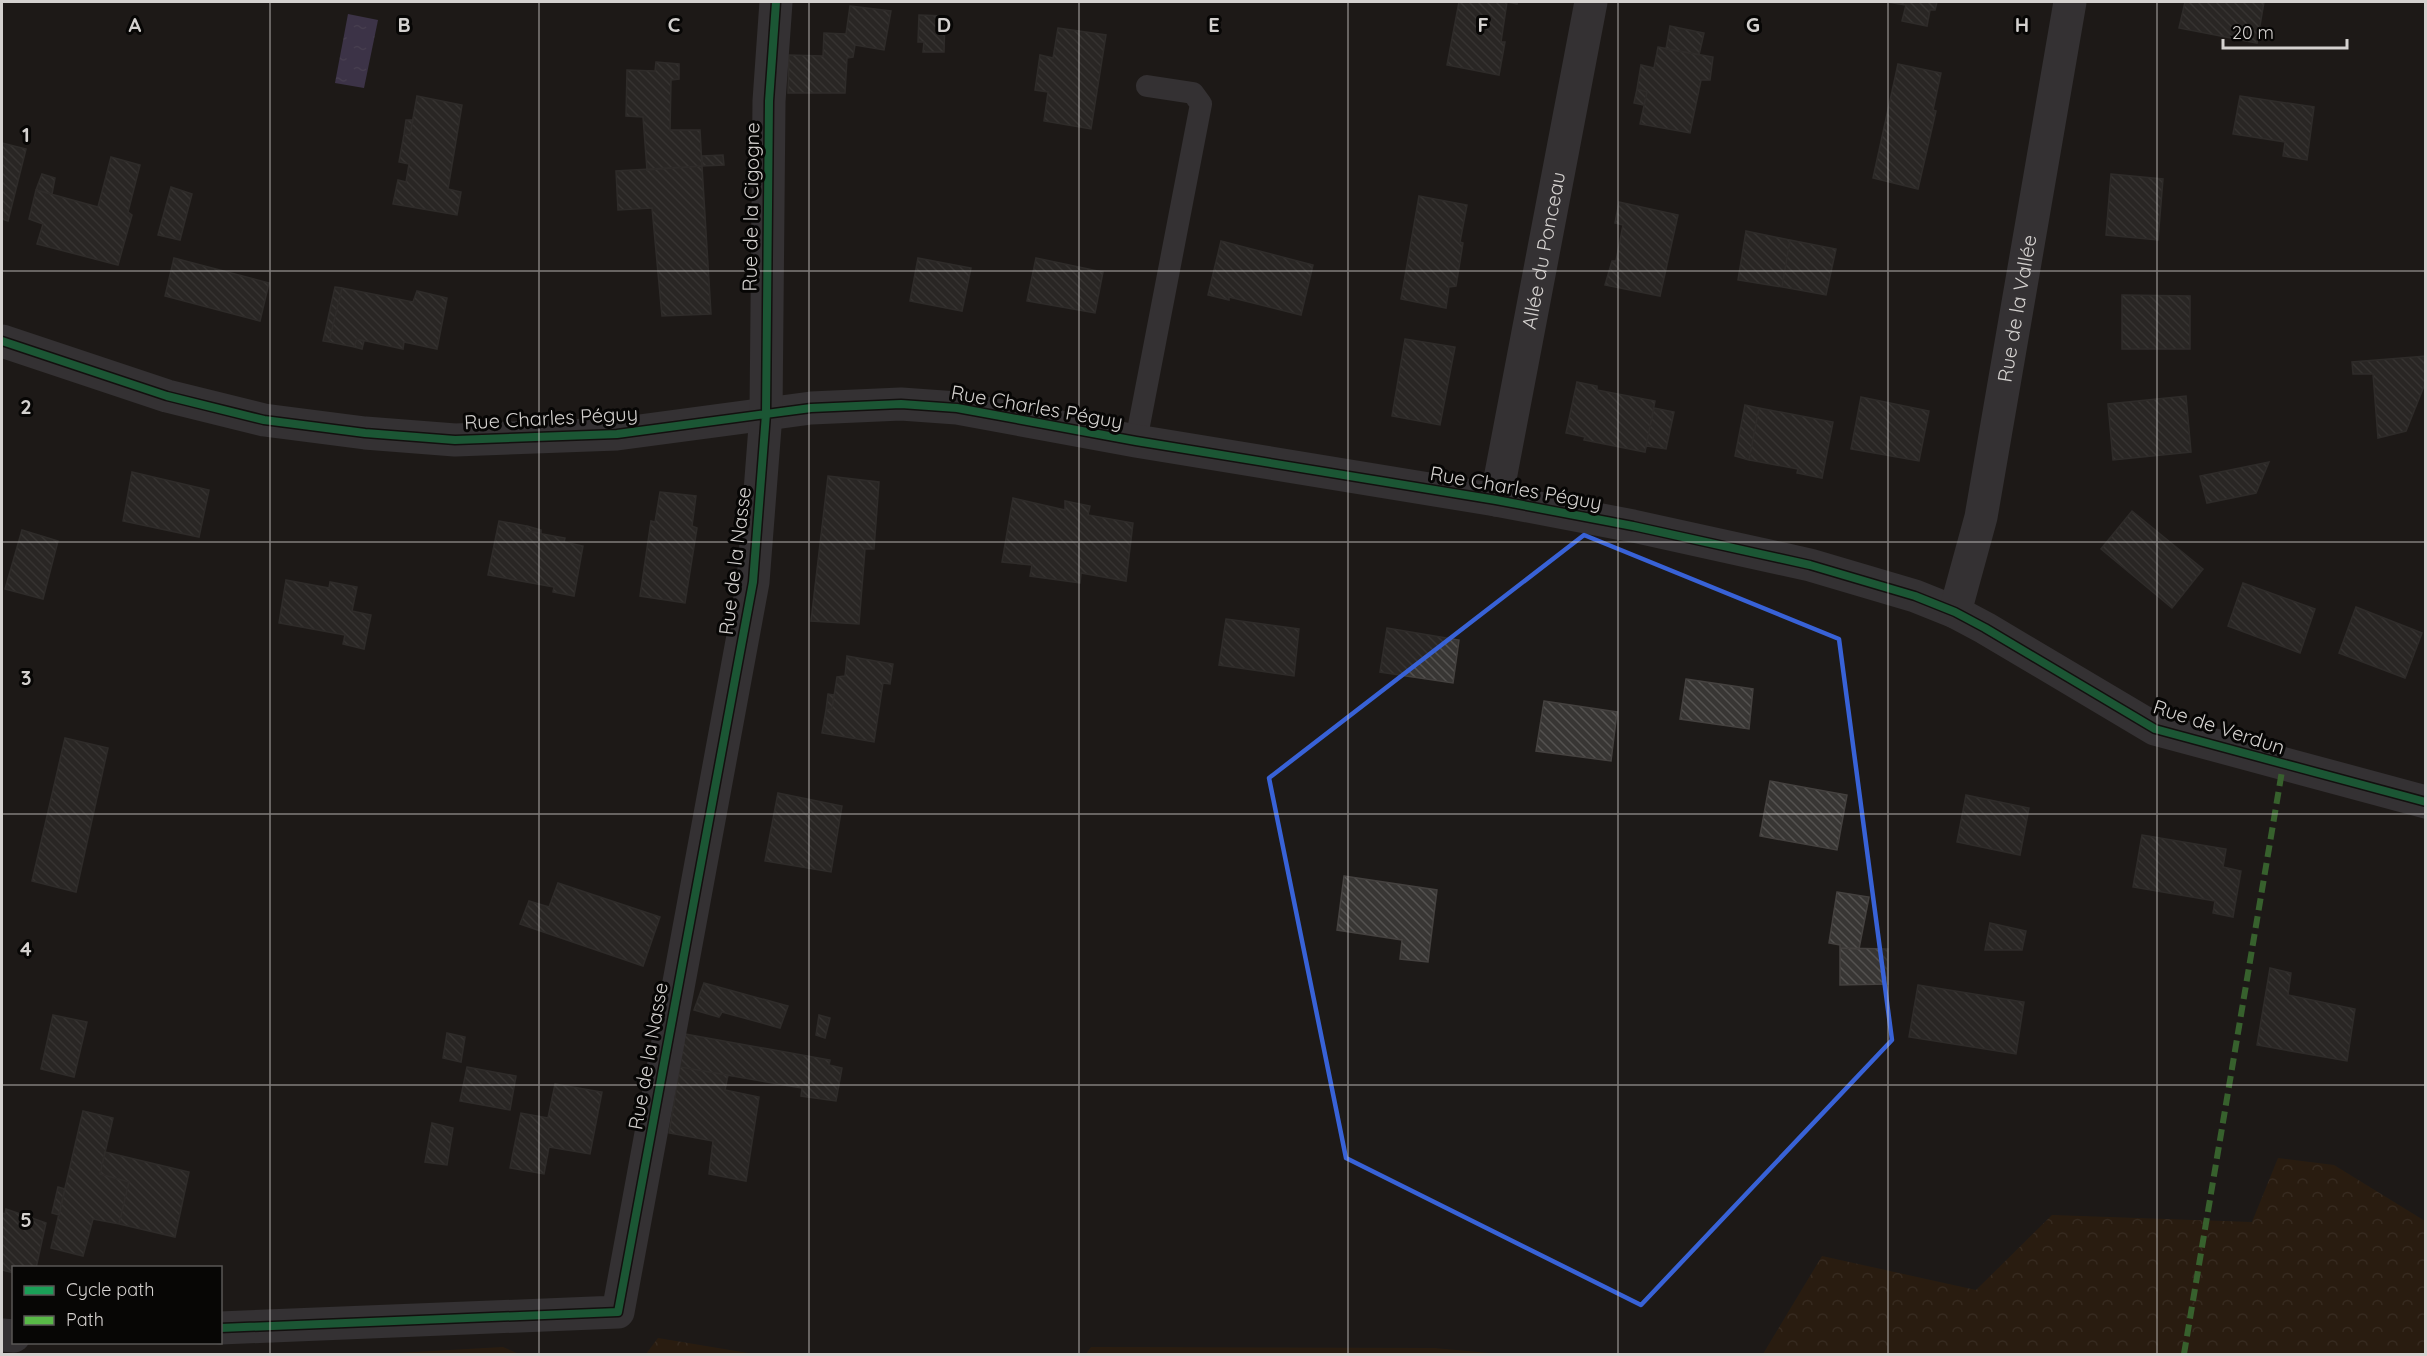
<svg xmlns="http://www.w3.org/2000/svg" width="2427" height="1356" font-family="Quicksand,sans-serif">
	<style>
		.forest { fill: url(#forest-crowns) }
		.water { fill: url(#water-ripples) }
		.building { fill: url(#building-back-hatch); stroke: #44413f; stroke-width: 1.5 }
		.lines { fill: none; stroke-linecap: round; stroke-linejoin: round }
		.lane { stroke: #514e54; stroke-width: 22 }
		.street { stroke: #514e54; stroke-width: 33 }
		.quiet { stroke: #58b947; stroke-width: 6; stroke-dasharray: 12 6; stroke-linecap: butt }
		.cycleway-casing { stroke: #070605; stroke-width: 11 }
		.cycleway { stroke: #1a9f57; stroke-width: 8 }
		.marked { fill: none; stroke: #3862d7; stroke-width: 4.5; stroke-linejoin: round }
		.grid { fill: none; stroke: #d4d1cf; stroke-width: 1.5; stroke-opacity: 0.55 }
		.labels { text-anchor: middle; stroke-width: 6; stroke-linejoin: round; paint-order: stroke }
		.street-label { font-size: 20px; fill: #d4d1cf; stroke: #070605 }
		.grid-label { font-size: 20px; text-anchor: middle; font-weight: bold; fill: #d4d1cf; stroke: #070605; stroke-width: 6; stroke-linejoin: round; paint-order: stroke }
	</style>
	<defs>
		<pattern id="forest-crowns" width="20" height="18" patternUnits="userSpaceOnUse" patternTransform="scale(1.5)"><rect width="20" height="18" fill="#392007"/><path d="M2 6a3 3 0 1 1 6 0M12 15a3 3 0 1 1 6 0" fill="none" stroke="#553f2a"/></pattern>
		<pattern id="water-ripples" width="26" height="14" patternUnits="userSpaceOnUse" patternTransform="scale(1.5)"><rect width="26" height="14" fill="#635281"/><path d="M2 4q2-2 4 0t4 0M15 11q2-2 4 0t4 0" fill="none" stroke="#786a92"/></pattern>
		<pattern id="building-back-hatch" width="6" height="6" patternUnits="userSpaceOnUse" patternTransform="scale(1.5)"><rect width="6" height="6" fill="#383634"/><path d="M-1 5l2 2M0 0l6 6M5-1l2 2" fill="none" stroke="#545250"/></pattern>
	</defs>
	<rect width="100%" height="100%" fill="#1d1a18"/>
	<path class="forest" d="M 2278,1158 L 2334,1165 L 2425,1221 L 2425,1354 L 1763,1354 L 1822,1256 L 1976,1290 L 2052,1215 L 2252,1222 Z
		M 658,1338 L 754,1354 L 646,1354 Z
		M 503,1347 L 519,1354 L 379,1354 Z
		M 1091,1347 L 1434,1348 L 1500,1354 L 1086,1354 Z"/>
	<path class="water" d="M 348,14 L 378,20 L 364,88 L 335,83 Z"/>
	<path class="building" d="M 1459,2 L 1518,2 L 1517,4 L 1507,2 L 1501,42 L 1505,42 L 1499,75 L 1447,65 Z
		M 1887,2 L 1937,2 L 1935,10 L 1930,10 L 1927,26 L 1902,21 L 1906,5 Z
		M 2185,2 L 2264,2 L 2257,43 L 2179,28 Z
		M 850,6 L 891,11 L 884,50 L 855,45 L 853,57 L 847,58 L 845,93 L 788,93 L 789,55 L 823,56 L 824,33 L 846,34 Z
		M 919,15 L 945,16 L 944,52 L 923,52 L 924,42 L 918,42 Z
		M 1670,26 L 1704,33 L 1699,55 L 1666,49 Z
		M 1058,28 L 1106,35 L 1091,129 L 1044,121 L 1048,92 L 1035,90 L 1040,55 L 1053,58 Z
		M 1658,47 L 1713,57 L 1710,80 L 1701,80 L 1690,133 L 1640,124 L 1647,92 L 1637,89 L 1641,65 L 1654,68 Z
		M 656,62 L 679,64 L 679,79 L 671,80 L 670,130 L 700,130 L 702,166 L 647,170 L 643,117 L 626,116 L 627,70 L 655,71 Z
		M 1898,64 L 1941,73 L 1933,110 L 1936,111 L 1918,189 L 1873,178 Z
		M 1637,89 L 1647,92 L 1644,105 L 1634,103 Z
		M 417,96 L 462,105 L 448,189 L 461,192 L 457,215 L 393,204 L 398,180 L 406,182 L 409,164 L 399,162 L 404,134 L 410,135 Z
		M 2240,96 L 2314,107 L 2307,160 L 2283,156 L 2285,142 L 2233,134 Z
		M 406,120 L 413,120 L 410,135 L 404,134 Z
		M 2,143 L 26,149 L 8,221 L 2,219 Z
		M 723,155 L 724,165 L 702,166 L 702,156 Z
		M 111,157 L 140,165 L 128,212 L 132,215 L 118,265 L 37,244 L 43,224 L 29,219 L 36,190 L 98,207 Z
		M 702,166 L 711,314 L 662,316 L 652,208 L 618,210 L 616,171 Z
		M 42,174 L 55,178 L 52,194 L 36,190 Z
		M 2111,174 L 2163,179 L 2158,240 L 2106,235 Z
		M 171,187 L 192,194 L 180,240 L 158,235 Z
		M 1419,196 L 1467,205 L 1460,242 L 1463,243 L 1456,286 L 1449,287 L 1446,308 L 1401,299 Z
		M 1619,202 L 1678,215 L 1660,296 L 1605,285 L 1612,261 L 1616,261 L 1623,225 L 1615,223 Z
		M 1746,231 L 1790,240 L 1782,287 L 1738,280 Z
		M 1790,240 L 1836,249 L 1826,295 L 1782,287 Z
		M 1221,241 L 1313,265 L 1301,315 L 1229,297 L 1229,300 L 1208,295 Z
		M 174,258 L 269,283 L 260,321 L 165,296 Z
		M 918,258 L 971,268 L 962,311 L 910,301 Z
		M 1036,258 L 1103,272 L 1095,313 L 1027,301 Z
		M 335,287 L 342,288 L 329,342 L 323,341 Z
		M 342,288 L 413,302 L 417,291 L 447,298 L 437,349 L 404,342 L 403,349 L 357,339 L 354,347 L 329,342 Z
		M 2122,295 L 2190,296 L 2190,349 L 2122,349 Z
		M 357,339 L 364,341 L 362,349 L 354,347 Z
		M 1405,339 L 1455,347 L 1440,425 L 1392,416 Z
		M 2426,356 L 2426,381 L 2406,431 L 2378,438 L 2373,374 L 2353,374 L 2352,362 Z
		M 1577,382 L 1597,386 L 1597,390 L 1655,401 L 1645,452 L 1584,440 L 1585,437 L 1566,433 Z
		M 2186,396 L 2191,452 L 2113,460 L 2108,404 Z
		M 1861,397 L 1929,411 L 1919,461 L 1851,449 Z
		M 1745,405 L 1759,408 L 1749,460 L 1735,456 Z
		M 1654,408 L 1674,412 L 1666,449 L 1646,446 Z
		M 1759,408 L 1833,422 L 1822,478 L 1797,473 L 1798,469 L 1749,460 Z
		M 2269,462 L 2256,493 L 2207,503 L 2200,476 Z
		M 132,472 L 209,490 L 199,537 L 123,521 Z
		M 828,476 L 879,482 L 874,549 L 865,549 L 859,624 L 811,621 Z
		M 660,492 L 696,496 L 692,526 L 697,528 L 685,603 L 640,596 L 651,521 L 655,522 Z
		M 1013,498 L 1065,510 L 1065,501 L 1090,506 L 1088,515 L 1133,523 L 1126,581 L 1081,573 L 1080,583 L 1030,576 L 1032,565 L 1002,562 Z
		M 2132,511 L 2203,569 L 2172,608 L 2101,549 Z
		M 499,521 L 527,526 L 526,531 L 565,538 L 564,542 L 583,546 L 574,596 L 553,592 L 554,587 L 488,575 Z
		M 527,526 L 541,530 L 541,533 L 526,531 Z
		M 22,530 L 58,541 L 43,599 L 5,589 Z
		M 286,580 L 329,588 L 330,582 L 357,587 L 352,611 L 371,615 L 364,649 L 343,644 L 345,635 L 279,623 Z
		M 2243,583 L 2315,609 L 2300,653 L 2228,626 Z
		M 2356,607 L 2422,633 L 2405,678 L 2339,653 Z
		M 1226,619 L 1299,629 L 1294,676 L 1219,665 Z
		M 1387,628 L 1459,640 L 1453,683 L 1380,672 Z
		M 847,656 L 893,664 L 890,684 L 883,683 L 874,742 L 822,733 L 826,710 L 832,709 L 837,677 L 845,676 Z
		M 1686,679 L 1753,689 L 1749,729 L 1680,719 Z
		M 828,694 L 834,695 L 832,709 L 826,710 Z
		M 1544,701 L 1617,712 L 1611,761 L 1536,751 Z
		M 65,738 L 108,748 L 76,892 L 32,881 Z
		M 1770,781 L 1847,795 L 1837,850 L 1760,836 Z
		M 778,793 L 842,806 L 831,872 L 765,861 Z
		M 1966,795 L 2029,808 L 2020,855 L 1957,842 Z
		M 2142,835 L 2226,849 L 2223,867 L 2241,871 L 2233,917 L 2213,913 L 2215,901 L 2133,887 Z
		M 1344,876 L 1437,890 L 1428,962 L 1400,959 L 1402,940 L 1337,930 Z
		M 558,883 L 660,917 L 643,966 L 520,924 L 529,901 L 549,907 Z
		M 1837,892 L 1869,897 L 1859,949 L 1840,948 L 1840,945 L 1829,943 Z
		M 1990,923 L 2026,931 L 2022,950 L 1985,950 Z
		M 1840,948 L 1888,949 L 1888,984 L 1840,985 Z
		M 2270,968 L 2291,973 L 2288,995 L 2355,1009 L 2347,1061 L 2257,1045 Z
		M 704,983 L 788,1006 L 780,1028 L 722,1012 L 719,1017 L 694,1010 Z
		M 1918,985 L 2024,1002 L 2016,1054 L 1909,1037 Z
		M 53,1015 L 87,1022 L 74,1077 L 41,1069 Z
		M 819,1015 L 830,1018 L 825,1038 L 816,1035 Z
		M 447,1033 L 465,1037 L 461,1062 L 443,1058 Z
		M 685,1034 L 830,1060 L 829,1065 L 842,1068 L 836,1101 L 801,1096 L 802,1088 L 680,1067 Z
		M 467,1067 L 516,1076 L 510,1110 L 460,1101 Z
		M 680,1067 L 728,1075 L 725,1090 L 759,1097 L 746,1181 L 709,1174 L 713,1141 L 669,1133 Z
		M 555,1084 L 602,1092 L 590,1154 L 549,1147 L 544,1174 L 510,1168 L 521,1113 L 548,1118 Z
		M 83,1111 L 113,1118 L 100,1174 L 129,1182 L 119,1224 L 93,1219 L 83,1256 L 51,1248 Z
		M 432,1123 L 453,1128 L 447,1165 L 425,1162 Z
		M 105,1152 L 189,1172 L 175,1237 L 119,1224 L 129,1182 L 100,1174 Z
		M 58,1187 L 65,1189 L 59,1215 L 52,1213 Z
		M 6,1209 L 46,1223 L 36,1268 L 14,1268 L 14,1273 L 2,1270 L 2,1213 L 5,1214 Z"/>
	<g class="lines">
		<path class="lane" d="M 1136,441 L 1201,104 L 1193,93 L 1147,86"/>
		<g class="street">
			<path d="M 2,341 L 167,396 L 264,420 L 365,433 L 455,440 L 617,434 L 811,408 L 901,404 L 957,408 L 1136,441 L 1496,500 L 1633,526 L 1810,565 L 1915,596 L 1955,612 L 1985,628 L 2155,729 L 2426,802"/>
			<path id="s1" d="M 1496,500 L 1591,2"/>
			<path id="s2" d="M 1955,612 L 1981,517 L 2070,2"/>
			<path d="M 220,1328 L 618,1312 L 753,582 L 766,414 L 769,101 L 776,2"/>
			<path d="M 2,1335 L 14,1336"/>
		</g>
		<path class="quiet" d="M 2184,1354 L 2283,765"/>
		<g class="cycleway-casing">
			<path id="cycleway" d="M 2,341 L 167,396 L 264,420 L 365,433 L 455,440 L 617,434 L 811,408 L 901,404 L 957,408 L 1136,441 L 1496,500 L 1633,526 L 1810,565 L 1915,596 L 1955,612 L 1985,628 L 2155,729 L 2426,802
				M 220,1328 L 618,1312 L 753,582 L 766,414 L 769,101 L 776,2"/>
		</g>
		<use href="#cycleway" class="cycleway"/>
	</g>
	<path d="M0 0H2427V1356H0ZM 1584,535 L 1839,639 L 1892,1040 L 1641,1305 L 1346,1158 L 1269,778 Z" fill="#1d1a18" fill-opacity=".55" fill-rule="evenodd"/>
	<path class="marked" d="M 1584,535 L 1839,639 L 1892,1040 L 1641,1305 L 1346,1158 L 1269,778 Z"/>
	<path class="grid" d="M 270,2 L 270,1354M 539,2 L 539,1354M 809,2 L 809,1354M 1079,2 L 1079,1354M 1348,2 L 1348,1354M 1618,2 L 1618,1354M 1888,2 L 1888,1354M 2157,2 L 2157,1354M 2,271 L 2426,271M 2,542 L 2426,542M 2,814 L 2426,814M 2,1085 L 2426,1085"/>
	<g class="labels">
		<g class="street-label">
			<text transform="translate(751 207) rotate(-89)" y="7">Rue de la Cigogne</text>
			<text dy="7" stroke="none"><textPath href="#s1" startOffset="254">Allée du Ponceau</textPath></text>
			<text dy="7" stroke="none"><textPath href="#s2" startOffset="310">Rue de la Vallée</textPath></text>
			<text transform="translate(1037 407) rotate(10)" y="7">Rue Charles Péguy</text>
			<text transform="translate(551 418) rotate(-3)" y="7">Rue Charles Péguy</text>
			<text transform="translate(1516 488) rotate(10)" y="7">Rue Charles Péguy</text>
			<text transform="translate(735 561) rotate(-83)" y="7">Rue de la Nasse</text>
			<text transform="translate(2219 727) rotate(18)" y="7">Rue de Verdun</text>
			<text transform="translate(648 1056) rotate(-80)" y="7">Rue de la Nasse</text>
		</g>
	</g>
	<g class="grid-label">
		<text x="135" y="32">A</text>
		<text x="404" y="32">B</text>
		<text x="674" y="32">C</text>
		<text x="944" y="32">D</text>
		<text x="1214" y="32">E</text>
		<text x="1483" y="32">F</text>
		<text x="1753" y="32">G</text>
		<text x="2022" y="32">H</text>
		<text x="26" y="142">1</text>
		<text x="26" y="414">2</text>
		<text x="26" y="685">3</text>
		<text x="26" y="956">4</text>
		<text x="26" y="1227">5</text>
	</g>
	<rect width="2427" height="1356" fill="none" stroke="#d4d1cf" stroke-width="6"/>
	<rect x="12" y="1266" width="210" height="78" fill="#070605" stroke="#595756" stroke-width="1.5"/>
	<rect x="24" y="1286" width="30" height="9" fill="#1a9f57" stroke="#595756" stroke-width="1.5"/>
	<text x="66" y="1296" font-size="18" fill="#d4d1cf">Cycle path</text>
	<rect x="24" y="1316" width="30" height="9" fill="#58b947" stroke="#595756" stroke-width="1.5"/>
	<text x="66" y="1326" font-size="18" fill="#d4d1cf">Path</text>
	<path d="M2223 39v9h124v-9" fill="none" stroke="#d4d1cf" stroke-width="3"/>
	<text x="2232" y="39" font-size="18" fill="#d4d1cf" stroke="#070605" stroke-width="4.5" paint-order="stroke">20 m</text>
</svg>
